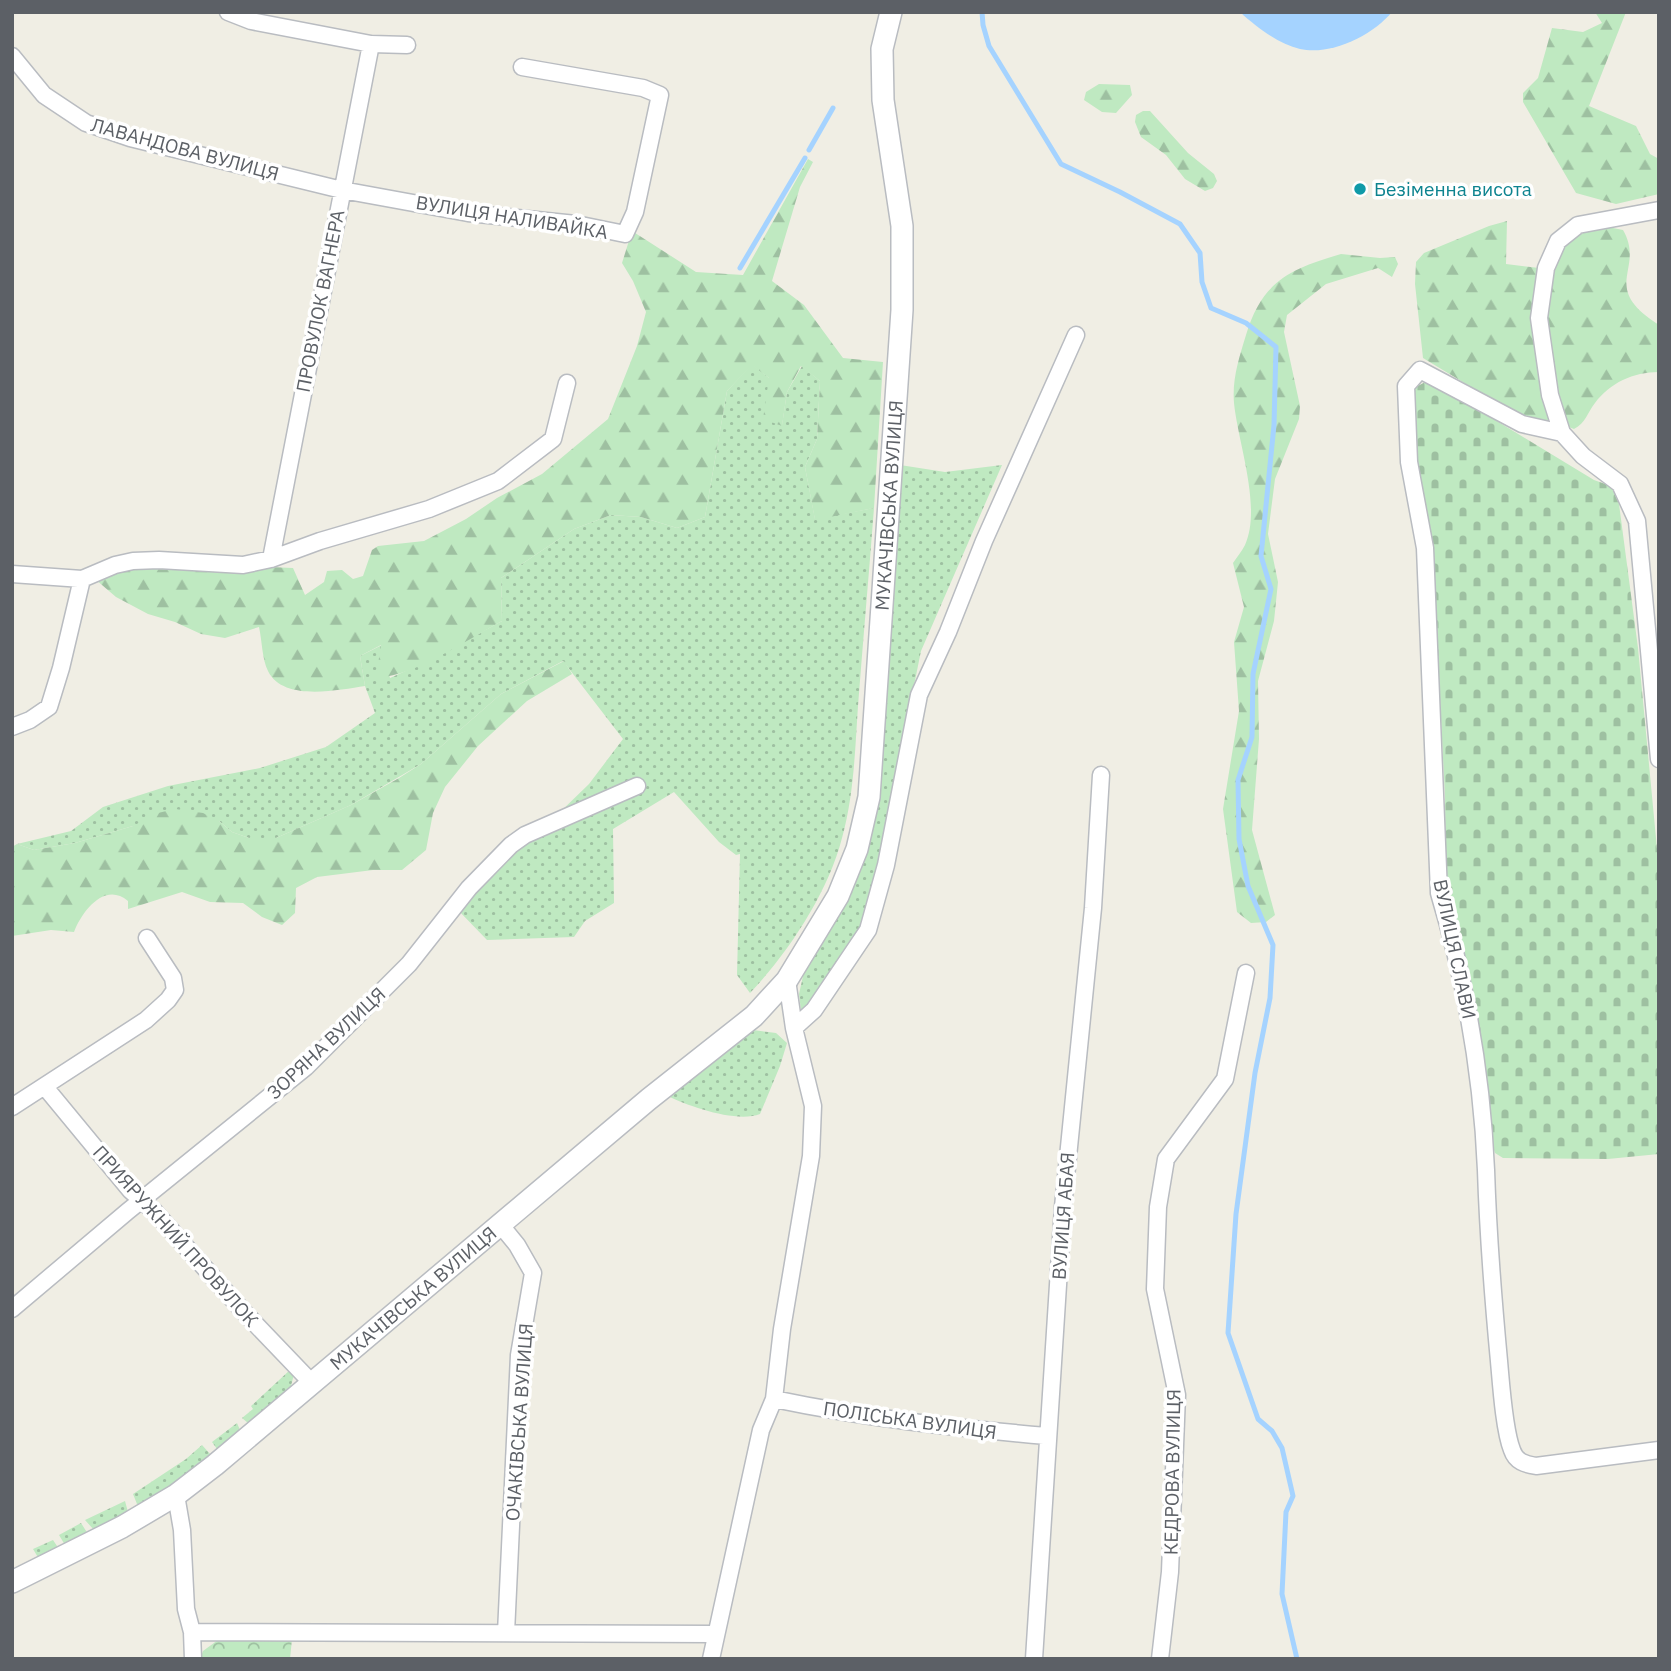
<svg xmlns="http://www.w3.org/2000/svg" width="1671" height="1671" font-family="'IBM Plex Sans',sans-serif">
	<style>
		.grass { fill: url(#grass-dots) }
		.forest { fill: url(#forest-firs) }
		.cemetery { fill: url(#cemetery-stones) }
		.park { fill: url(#park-crowns) }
		.water { fill: #a5d3ff }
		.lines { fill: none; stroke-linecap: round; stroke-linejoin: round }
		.stream { stroke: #a5d3ff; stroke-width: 5 }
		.minor-casing { stroke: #b9bcc1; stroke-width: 19 }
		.tertiary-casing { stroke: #b9bcc1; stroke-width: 24 }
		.minor { stroke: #fff; stroke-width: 16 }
		.tertiary { stroke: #fff; stroke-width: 21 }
		.culture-dot { fill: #0f9aa8; stroke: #fff; stroke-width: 2.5 }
		.labels { text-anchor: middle; stroke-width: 7; stroke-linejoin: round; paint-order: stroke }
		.street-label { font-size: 19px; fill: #5c6066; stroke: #fff }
		.culture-label { font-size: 19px; fill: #0d838f; stroke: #fff; text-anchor: start }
	</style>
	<defs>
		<pattern id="grass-dots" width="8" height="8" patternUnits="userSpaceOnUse" patternTransform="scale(1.75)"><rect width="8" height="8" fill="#bfe9c1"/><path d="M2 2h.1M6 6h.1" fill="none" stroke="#9ec0a1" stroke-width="1.8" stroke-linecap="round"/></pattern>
		<pattern id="forest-firs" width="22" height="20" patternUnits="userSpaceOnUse" patternTransform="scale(1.75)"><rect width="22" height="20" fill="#bfe9c1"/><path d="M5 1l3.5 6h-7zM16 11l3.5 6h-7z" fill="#9ec0a1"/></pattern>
		<pattern id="cemetery-stones" width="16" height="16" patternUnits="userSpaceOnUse" patternTransform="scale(1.75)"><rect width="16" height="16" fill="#bfe9c1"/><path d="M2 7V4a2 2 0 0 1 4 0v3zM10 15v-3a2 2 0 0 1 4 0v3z" fill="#9ec0a1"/></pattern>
		<pattern id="park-crowns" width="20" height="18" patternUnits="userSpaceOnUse" patternTransform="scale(1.75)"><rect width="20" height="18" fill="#bfe9c1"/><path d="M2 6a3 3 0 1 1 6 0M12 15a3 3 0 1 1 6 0" fill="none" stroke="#9ec0a1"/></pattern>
	</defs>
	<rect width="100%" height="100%" fill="#f0eee4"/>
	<path class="grass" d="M 752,364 L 769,378 L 782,425 L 787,392 L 802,366 L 820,381 L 817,439 L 805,467 L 815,519 L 874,508 C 869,574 863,640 858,706 C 855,750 854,795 842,838 C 828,893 788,953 750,993 L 737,975 L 740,854 L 736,855 L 719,842 L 674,792 L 613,829 L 614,903 L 585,921 L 574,937 L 487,940 L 457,909 L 513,849 L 556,816 L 589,784 L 623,739 L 563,661 L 501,694 L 421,764 L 351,805 L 276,838 L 249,838 L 232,832 L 219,821 L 133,826 L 75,843 L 34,850 L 17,844 L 71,831 L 103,807 L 168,786 L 260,768 L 326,747 L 375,713 L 365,686 L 360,656 L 382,645 L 390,678 L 430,660 L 502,621 L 501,578 L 574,529 L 611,515 L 641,517 L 677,528 L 705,517 L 727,391 Z
		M 900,465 L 945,472 L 1002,465 L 921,651 L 870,902 L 861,929 L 810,1008 L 801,1011 L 799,994 L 803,976 L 846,898 L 877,798 L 885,716 L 888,622 Z
		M 753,1030 L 776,1033 L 787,1043 L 780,1066 L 760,1114 C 737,1123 690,1107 668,1096 Z
		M 291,1369 L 294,1374 L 291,1386 L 248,1423 L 242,1418 L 253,1409 L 251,1406 Z
		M 237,1423 L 240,1430 L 217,1449 L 212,1442 Z
		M 202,1445 L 211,1455 L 172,1487 L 142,1506 L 137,1504 L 133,1494 L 186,1459 Z
		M 125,1501 L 128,1512 L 94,1530 L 85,1520 Z
		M 81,1523 L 88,1534 L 65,1545 L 59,1535 Z
		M 53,1540 L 59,1549 L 39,1559 L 33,1549 Z"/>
	<path class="forest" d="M 1595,12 L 1626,12 L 1589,106 L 1636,126 L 1650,154 L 1659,159 L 1659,194 L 1616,204 L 1576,193 L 1523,102 L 1523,93 L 1538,78 L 1552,28 L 1583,32 L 1602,23 Z
		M 1099,84 L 1130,85 L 1132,95 L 1116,113 L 1102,112 L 1084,100 L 1086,92 Z
		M 1143,111 L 1150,111 L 1188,153 L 1214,174 L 1217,181 L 1213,188 L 1205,191 L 1185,179 L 1166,155 L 1141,137 L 1135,122 L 1136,115 Z
		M 808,159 L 813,162 L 800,187 L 772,281 L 804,305 L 843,358 L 883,362 L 874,508 L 815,520 L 805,467 L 817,439 L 820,381 L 801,366 L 787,392 L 782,426 L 763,419 L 769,378 L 752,365 L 727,391 L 705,517 L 677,528 L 641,517 L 611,515 L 574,529 L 501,578 L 502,621 C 472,637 408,680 376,677 L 381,645 L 360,656 L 365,686 C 338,690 283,702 268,671 C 262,659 262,640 259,627 L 225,638 L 201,634 L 175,622 L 148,614 L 116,597 L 95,579 L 132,568 L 245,573 L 270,567 L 293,568 L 305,595 L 324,582 L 327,571 L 342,570 L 353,579 L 363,576 L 372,550 L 378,546 L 424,541 L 466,519 L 497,498 L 542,474 L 608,419 L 637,346 L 646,312 L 633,281 L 622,263 L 632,231 L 696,272 L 743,275 Z
		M 1507,221 L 1506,264 L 1539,268 L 1551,424 L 1524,419 L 1423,358 L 1415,284 L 1416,262 L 1424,253 L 1489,226 Z
		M 1608,227 L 1623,230 C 1646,270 1598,286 1659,325 L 1659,372 C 1633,372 1610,383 1595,403 C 1587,413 1586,423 1574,429 L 1566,426 L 1562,412 L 1545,307 L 1546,292 L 1564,244 L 1585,232 Z
		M 1341,254 L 1380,258 L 1395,257 L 1398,264 L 1392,277 L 1378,268 L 1326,284 L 1287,315 L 1284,332 L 1300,406 L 1299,419 L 1275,479 L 1268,534 L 1278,582 L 1274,621 L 1258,681 L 1259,739 L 1252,830 L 1275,915 L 1266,922 L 1251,923 L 1237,912 L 1223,809 L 1239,711 L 1234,642 L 1244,607 L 1233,563 C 1237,557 1242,551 1245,545 C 1262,507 1238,443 1234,403 C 1232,379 1239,358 1246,335 C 1262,281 1290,269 1341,254 Z
		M 564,661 L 572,674 L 527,701 L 478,746 L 445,787 L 433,813 L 426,850 L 402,870 L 373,870 L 317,877 L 296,888 L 295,913 L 282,925 L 262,917 L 243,903 L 210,902 L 182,892 L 128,909 L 128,901 C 105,881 82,911 74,932 L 51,930 L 12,936 L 12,847 L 17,844 L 34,850 L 75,843 L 133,826 L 158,813 L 175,809 L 203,813 L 219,821 L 232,832 L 249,838 L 276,838 L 351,805 L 399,778 L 421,764 L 501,694 Z"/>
	<path class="cemetery" d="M 1429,380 L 1594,480 L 1611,486 L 1619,504 L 1638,648 L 1659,870 L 1659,1154 L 1608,1159 L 1503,1158 L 1495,1153 L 1489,1136 L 1446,892 L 1445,796 L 1432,546 L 1416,457 L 1414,388 Z"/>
	<path class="park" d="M 292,1639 L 290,1659 L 200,1659 L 203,1651 L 218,1640 Z"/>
	<path class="water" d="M 1240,12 L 1392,12 C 1373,35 1331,56 1300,49 C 1279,44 1256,27 1240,12 Z"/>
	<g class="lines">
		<path class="stream" d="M 982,12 L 983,25 L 989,46 L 1061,164 L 1120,192 L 1180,224 L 1200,253 L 1202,282 L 1211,308 L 1246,323 L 1276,347 L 1274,425 L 1261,556 L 1271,589 L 1253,674 L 1252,737 L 1238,780 L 1239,839 L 1248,886 L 1273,945 L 1270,998 L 1255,1073 L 1236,1214 L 1228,1333 L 1258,1419 L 1272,1431 L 1282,1448 L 1293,1496 L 1286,1512 L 1282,1594 L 1297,1659
			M 809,150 L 833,108
			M 740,268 L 805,158"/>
		<g class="minor-casing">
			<path id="minor" d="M 228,12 L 251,21 L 371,44 L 407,45
				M 12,56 L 44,95 L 86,123 L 130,138 L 342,190 L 468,213 L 576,224 L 625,234 L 635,212 L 660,95 L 643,88 L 522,67
				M 1659,210 L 1578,225 L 1558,241 L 1546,268 L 1539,318 L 1550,395 L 1562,433 L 1583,456 L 1620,484 L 1637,521 L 1659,759
				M 1562,433 L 1522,424 L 1420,370 L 1406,386 L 1409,462 L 1425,548 L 1439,893 C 1466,983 1482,1076 1486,1170 C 1488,1234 1493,1297 1499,1361 C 1501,1383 1504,1430 1512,1450 C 1516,1462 1525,1464 1536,1466 L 1659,1450
				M 271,559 L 371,44
				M 12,574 L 82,579 L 115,565 L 133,561 L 159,560 L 243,565 L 271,559 L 320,541 L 429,509 L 498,481 L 553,439 L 567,383
				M 12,727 L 30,720 L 49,707 L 61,668 L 82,579
				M 794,1028 L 814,1010 L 868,930 L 886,865 L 919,695 L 948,632 L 984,541 L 1076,335
				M 45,1087 L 130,1190 L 155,1212 L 243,1311 L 311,1382
				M 12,1107 L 146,1020 L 168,1000 L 175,990 L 173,978 L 147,938
				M 499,1223 L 517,1245 L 533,1273 L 519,1355 L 506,1633
				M 12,1309 L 128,1211 L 306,1067 L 409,964 L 469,888 L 511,845 L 525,835 L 637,786
				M 774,1399 C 864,1418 956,1428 1047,1436
				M 176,1495 L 182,1530 L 186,1609 L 192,1632 L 193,1659
				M 192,1632 L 715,1634
				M 711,1659 L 761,1430 L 774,1399 L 782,1329 L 811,1156 L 813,1106 L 794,1028 L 787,980
				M 1034,1659 L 1063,1207 L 1093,908 L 1101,775
				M 1160,1659 L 1170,1572 L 1177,1395 L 1155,1289 L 1158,1207 L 1166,1159 L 1225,1079 L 1246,973"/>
		</g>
		<g class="tertiary-casing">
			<g id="tertiary">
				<path id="s1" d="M 12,1582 L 122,1527 L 176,1495 L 215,1465 L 649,1099 L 754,1016 L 787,980 L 838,896 L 857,849 L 869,797 L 902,310 L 902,226 L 883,100 L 882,49 L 891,12"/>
			</g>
		</g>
		<use href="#minor" class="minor"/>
		<use href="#tertiary" class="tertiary"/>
	</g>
	<circle class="culture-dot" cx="1360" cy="189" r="7"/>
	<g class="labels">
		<g class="street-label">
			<text transform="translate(185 149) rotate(15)" y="7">ЛАВАНДОВА ВУЛИЦЯ</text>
			<text transform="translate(512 217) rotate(9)" y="7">ВУЛИЦЯ НАЛИВАЙКА</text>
			<text transform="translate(320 301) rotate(-79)" y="7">ПРОВУЛОК ВАГНЕРА</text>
			<text dy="7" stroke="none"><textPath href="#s1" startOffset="1480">МУКАЧІВСЬКА ВУЛИЦЯ</textPath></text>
			<text transform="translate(1455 949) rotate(78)" y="7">ВУЛИЦЯ СЛАВИ</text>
			<text transform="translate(326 1043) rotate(-43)" y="7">ЗОРЯНА ВУЛИЦЯ</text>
			<text transform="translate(1063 1216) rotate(-86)" y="7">ВУЛИЦЯ АБАЯ</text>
			<text transform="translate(176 1236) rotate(48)" y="7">ПРИЯРУЖНИЙ ПРОВУЛОК</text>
			<text dy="7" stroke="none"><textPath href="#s1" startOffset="494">МУКАЧІВСЬКА ВУЛИЦЯ</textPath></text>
			<text transform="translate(910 1420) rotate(8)" y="7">ПОЛІСЬКА ВУЛИЦЯ</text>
			<text transform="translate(519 1422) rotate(-86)" y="7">ОЧАКІВСЬКА ВУЛИЦЯ</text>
			<text transform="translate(1172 1472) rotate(-89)" y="7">КЕДРОВА ВУЛИЦЯ</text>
		</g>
		<g class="culture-label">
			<text x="1374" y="196">Безіменна висота</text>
		</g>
	</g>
	<rect width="1671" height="1671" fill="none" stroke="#5c6066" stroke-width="28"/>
</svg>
